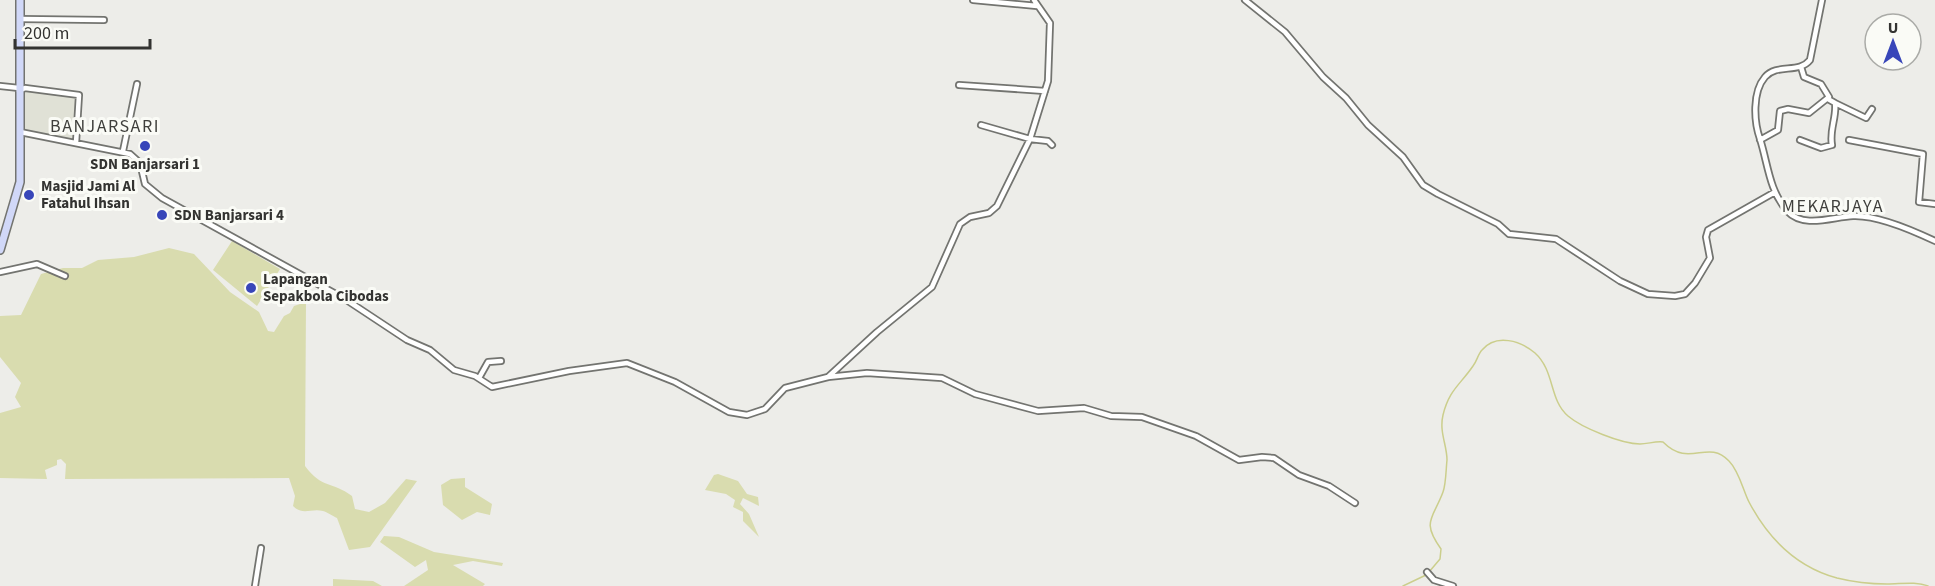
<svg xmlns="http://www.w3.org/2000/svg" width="1935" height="586" font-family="'Source Sans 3',sans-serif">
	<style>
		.built { fill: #e0e1d6 }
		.green { fill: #d9dcaf }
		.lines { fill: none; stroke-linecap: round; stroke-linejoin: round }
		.stream { stroke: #cbce8c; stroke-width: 1.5 }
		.street-casing { stroke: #737470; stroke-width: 8 }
		.secondary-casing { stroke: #737470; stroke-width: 10 }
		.street { stroke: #fff; stroke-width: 4.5 }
		.secondary { stroke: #d1d8f8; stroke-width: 7 }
		.poi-dot { fill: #3846b9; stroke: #fafbf6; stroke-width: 2 }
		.labels { text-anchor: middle; stroke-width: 6; stroke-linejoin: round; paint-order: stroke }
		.poi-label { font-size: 15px; font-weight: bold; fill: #333331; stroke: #fafbf6; text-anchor: start }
		.quarter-label { font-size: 18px; letter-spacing: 1.5px; fill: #3f3f3c; stroke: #fafbf6 }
	</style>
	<rect width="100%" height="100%" fill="#edede9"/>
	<path class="built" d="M 25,88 L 76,96 L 78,106 L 75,141 L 22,131 L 21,91 Z"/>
	<path class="green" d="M 232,241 L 280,269 L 257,306 L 213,270 Z
		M 169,248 L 194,254 L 230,292 L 259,312 L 268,331 L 274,332 L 284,316 L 290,313 L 294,306 L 306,302 L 305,466 C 322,489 332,481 352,496 L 355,509 L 369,512 L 385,503 L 406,479 L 417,481 L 370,547 L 349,550 L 337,518 C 333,516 327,512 323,511 C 311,508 303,516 293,506 L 295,496 L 289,478 L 65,479 L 66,464 L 61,459 L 57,460 L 57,465 L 45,470 L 47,479 L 0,478 L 0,413 L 21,407 L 15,397 L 21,383 L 0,357 L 0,316 L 21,315 L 41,274 L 63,268 L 82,268 L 98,260 L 134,257 Z
		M 718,474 L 738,481 L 747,494 L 758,497 L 759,506 L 743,498 L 740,504 L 749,514 L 759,537 L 743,521 L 743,512 L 733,507 L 735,500 L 726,494 L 705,490 L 714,475 Z
		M 465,478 L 465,487 L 492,504 L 490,515 L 477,512 L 462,520 L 443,505 L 441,485 L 451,479 Z
		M 384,536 L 399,537 L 434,552 L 503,563 L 502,566 L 473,561 L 453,565 L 485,584 L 483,586 L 404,586 L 428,570 L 426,560 L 415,567 L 380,542 Z
		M 333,579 L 373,581 L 382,586 L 333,586 Z"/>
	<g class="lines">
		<path class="stream" d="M 1429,572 L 1440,559 L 1441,549 C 1421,521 1433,519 1443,492 C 1446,484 1446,469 1447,460 C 1447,445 1439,432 1443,415 C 1449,390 1460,385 1473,366 C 1477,361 1478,354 1482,350 C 1496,333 1521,341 1535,353 C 1555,371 1549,400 1568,416 C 1582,428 1622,444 1640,444 C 1648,444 1655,441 1663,442 C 1690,469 1707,438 1729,461 C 1739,471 1743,490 1749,502 C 1768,538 1797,567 1837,578 C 1853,582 1871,584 1887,584 C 1901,584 1916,581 1928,586
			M 1403,586 L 1426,575"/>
		<g class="street-casing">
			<path id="street" d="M 973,0 L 1037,6
				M 1245,0 L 1285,32 L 1323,77 L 1346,98 L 1368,125 L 1403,157 L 1423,185 L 1438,194 L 1498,224 L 1509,234 L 1556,239 L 1620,281 L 1648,294 L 1675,296 L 1685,294 L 1695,283 L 1710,258 L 1706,237 L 1708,230 L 1775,192
				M 1822,0 L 1810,60 C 1799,74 1777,63 1765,77 C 1752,92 1754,122 1760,139 C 1768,164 1769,190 1787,211 C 1804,229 1832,217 1853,216 C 1876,215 1914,231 1935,241
				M 20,19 L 104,20
				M 959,85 L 1045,91
				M 0,86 L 19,88
				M 19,91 L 25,88 L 79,95 L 76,143
				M 1835,103 L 1866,118 L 1872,109
				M 981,125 L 1030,139 L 1048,141 L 1052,145
				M 20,132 L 130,154 L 140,163 L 145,184 L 162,198 L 345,299 L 407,340 L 430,350 L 454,370 L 475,376 L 492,387 L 569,371 L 627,363 L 675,382 L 729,412 L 747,415 L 765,409 L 785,388 L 828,377 L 867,373 L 942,378 L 975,394 L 1038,411 L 1084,408 L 1111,416 L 1142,417 L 1196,436 L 1239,460 L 1262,457 L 1274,458 L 1299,475 L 1329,486 L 1355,503
				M 1760,140 L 1778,130 L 1780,111 L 1788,109 L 1809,113 L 1829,97 L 1821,84 L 1804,77 L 1801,67
				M 1800,140 L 1821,148 L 1832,145 C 1829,130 1837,117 1835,103 L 1828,99
				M 1849,140 L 1923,154 L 1919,202 L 1935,204
				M 123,151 L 137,84
				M 0,272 L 37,264 L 65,276
				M 828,377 L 877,332 L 932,287 L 960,224 L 970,217 L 989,213 L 997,206 L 1030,139 L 1048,81 L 1050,23 L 1034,0
				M 479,378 L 488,362 L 501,361
				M 1427,572 L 1434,580 L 1453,586
				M 255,586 L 261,548"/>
		</g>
		<g class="secondary-casing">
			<path id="secondary" d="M 0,250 L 20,182 L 20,0"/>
		</g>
		<use href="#street" class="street"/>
		<use href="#secondary" class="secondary"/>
	</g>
	<g class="poi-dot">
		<circle cx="145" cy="146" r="6"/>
		<circle cx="29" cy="195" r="6"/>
		<circle cx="162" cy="215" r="6"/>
		<circle cx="251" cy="288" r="6"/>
	</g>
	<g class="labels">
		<g class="poi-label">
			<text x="145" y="169" text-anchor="middle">SDN Banjarsari 1</text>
			<text x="41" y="191">Masjid Jami Al<tspan x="41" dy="17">Fatahul Ihsan</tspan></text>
			<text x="174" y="220">SDN Banjarsari 4</text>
			<text x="263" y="284">Lapangan<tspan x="263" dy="17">Sepakbola Cibodas</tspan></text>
		</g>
		<g class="quarter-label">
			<text x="105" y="132">BANJARSARI</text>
			<text x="1833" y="212">MEKARJAYA</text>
		</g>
	</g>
	<g transform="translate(1893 42)"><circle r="28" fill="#fafbf6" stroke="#aaaba7" stroke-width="1.5"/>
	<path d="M0-4.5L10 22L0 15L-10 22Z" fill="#3846b9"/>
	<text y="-9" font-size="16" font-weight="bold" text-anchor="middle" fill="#333331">U</text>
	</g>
	<path d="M15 39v9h135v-9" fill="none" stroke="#333331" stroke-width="3"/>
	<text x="24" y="39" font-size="18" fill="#333331" stroke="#fafbf6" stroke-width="4.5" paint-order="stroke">200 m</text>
</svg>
